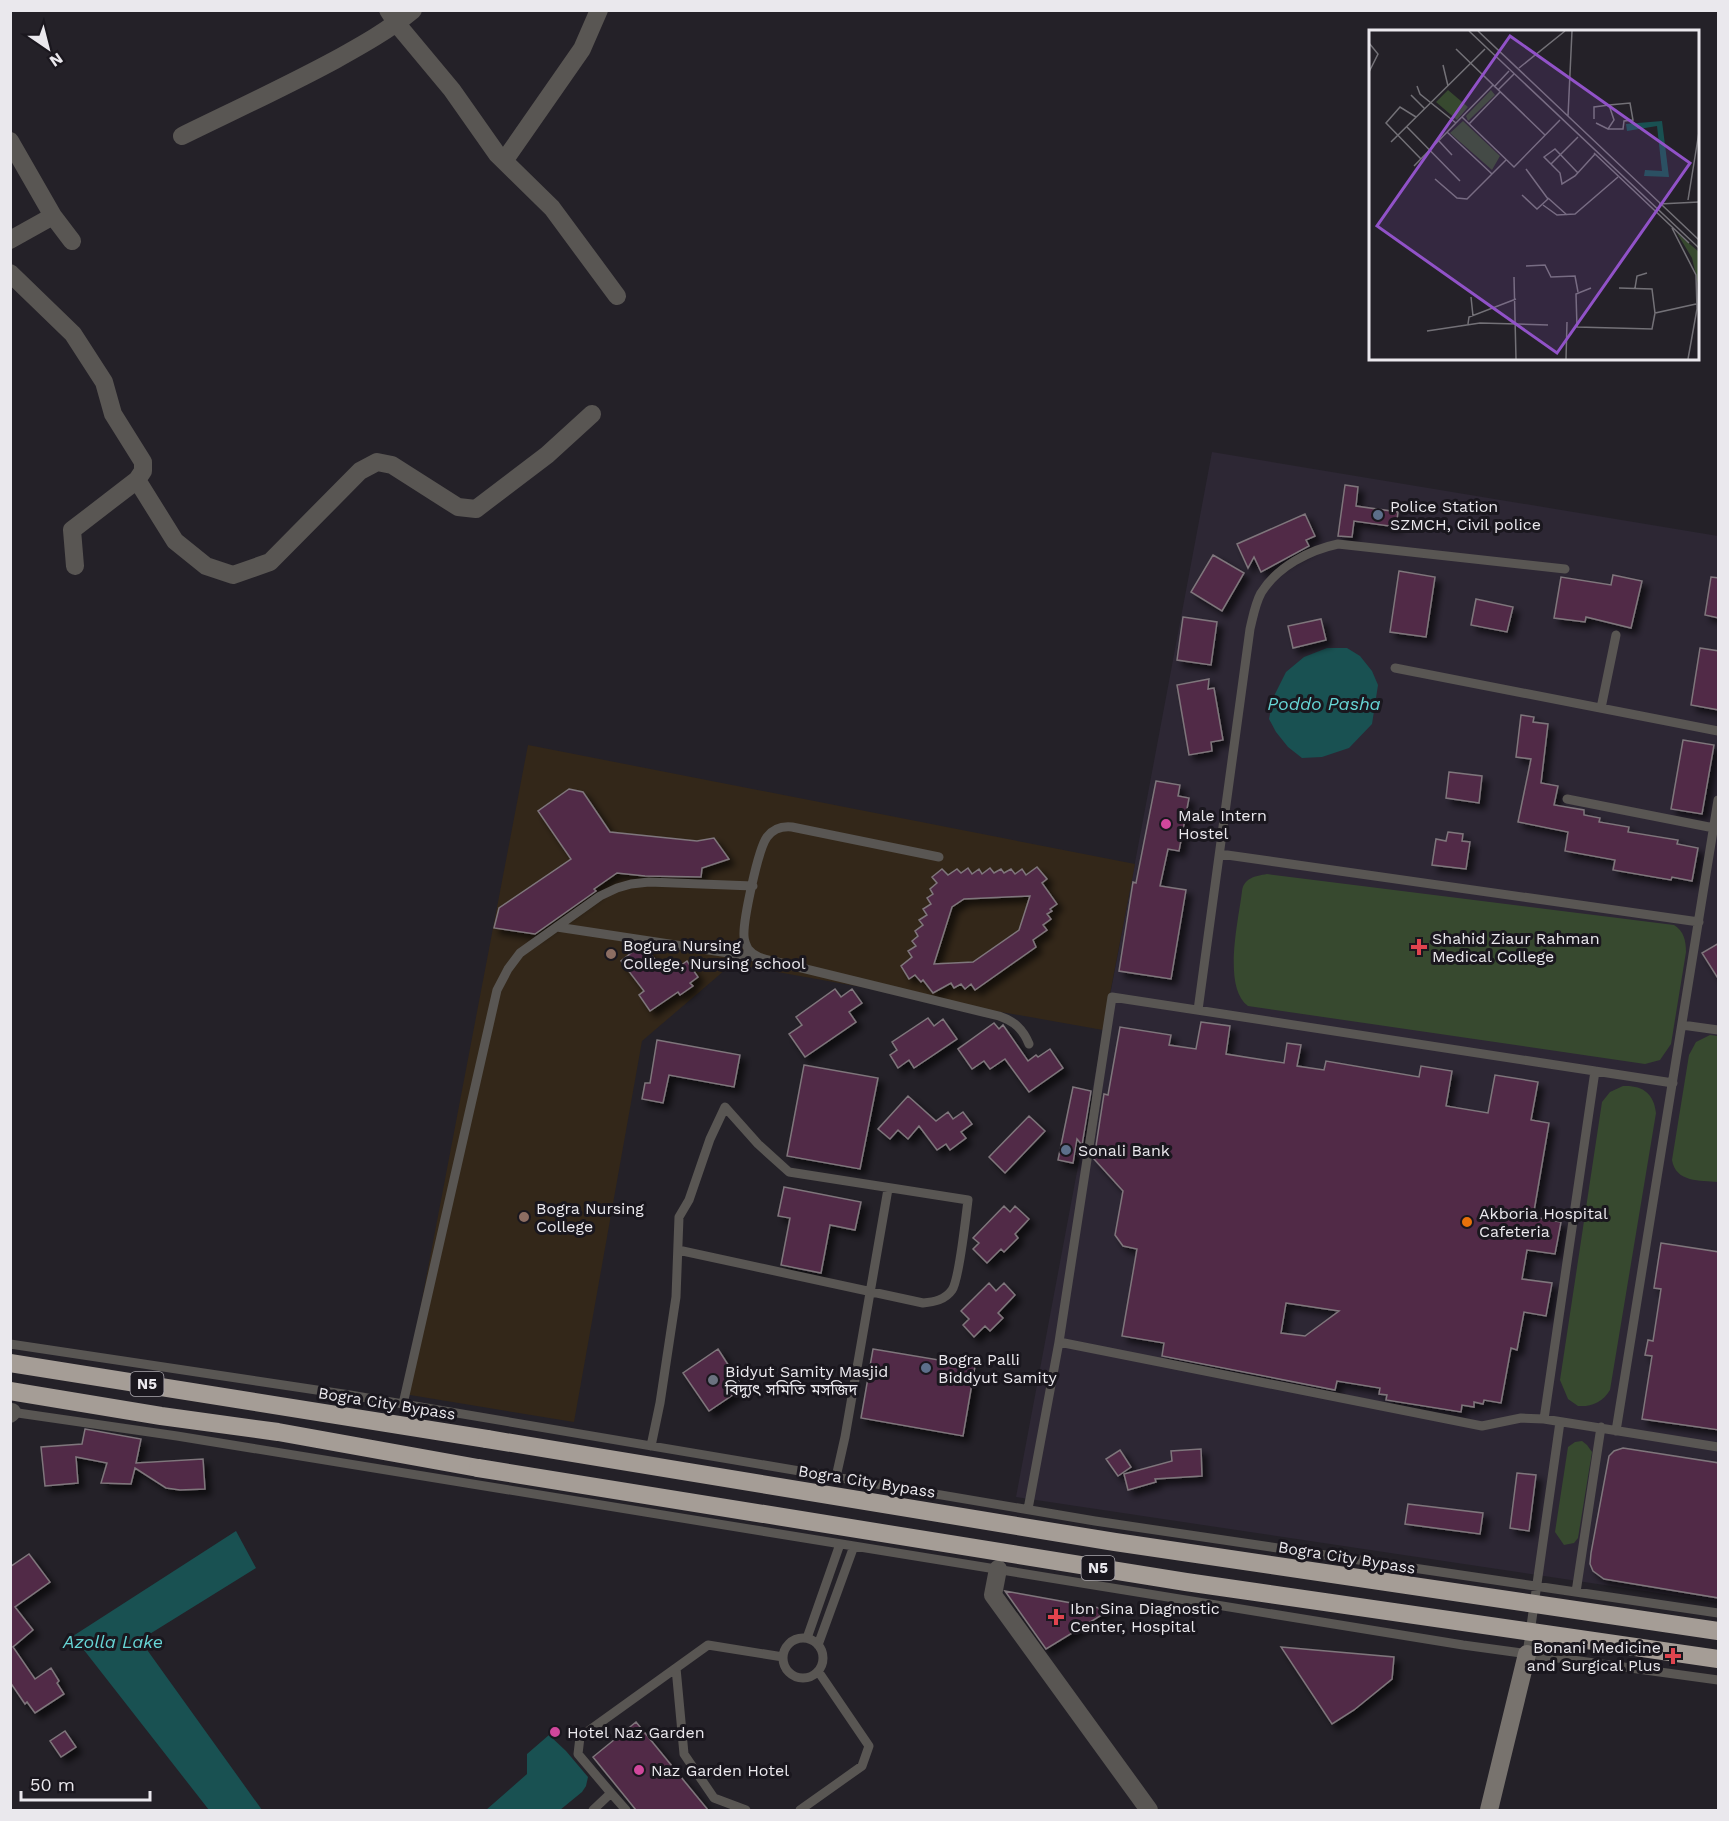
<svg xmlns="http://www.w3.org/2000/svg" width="1729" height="1821" font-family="'Work Sans','Noto Sans Bengali',sans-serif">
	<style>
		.built { fill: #2d2734 }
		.education { fill: #332719 }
		.green { fill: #37492f }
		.water { fill: #195152 }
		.building { fill: #512a46; stroke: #7f767c; stroke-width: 1.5; fill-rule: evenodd; filter: url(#shadow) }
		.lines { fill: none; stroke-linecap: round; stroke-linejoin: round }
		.lane { stroke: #595653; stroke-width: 9 }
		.street { stroke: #595653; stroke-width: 18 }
		.secondary { stroke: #78736e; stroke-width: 18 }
		.highway { stroke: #a59d96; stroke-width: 18 }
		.highway-bridge { stroke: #a59d96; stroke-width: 18 }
		.service-dot { fill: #5c6f8a; stroke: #1a171e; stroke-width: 2 }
		.hotel-dot { fill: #d1479c; stroke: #1a171e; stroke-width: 2 }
		.health-dot { fill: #e0444e; stroke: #1a171e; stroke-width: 2 }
		.education-dot { fill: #8d6e63; stroke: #1a171e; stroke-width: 2 }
		.food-dot { fill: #e8710a; stroke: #1a171e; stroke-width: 2 }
		.worship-dot { fill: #6b7280; stroke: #1a171e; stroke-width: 2 }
		.labels { text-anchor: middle; stroke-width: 6; stroke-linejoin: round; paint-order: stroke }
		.shield { fill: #1a171e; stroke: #aca9af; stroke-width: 1.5 }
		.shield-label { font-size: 15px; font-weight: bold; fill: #eae8ed }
		.poi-label { font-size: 16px; fill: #eae8ed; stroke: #1a171e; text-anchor: start }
		.street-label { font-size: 16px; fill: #eae8ed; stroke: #1a171e }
		.water-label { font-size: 18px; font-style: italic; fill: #67d6d6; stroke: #1a171e }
		.inset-road { fill: none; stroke: #737177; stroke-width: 1.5 }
		.view { fill: #9152c8; fill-opacity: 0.15; stroke: #9152c8; stroke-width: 3 }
		.inset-edge { fill: none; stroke: #eae8ed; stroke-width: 3 }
	</style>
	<defs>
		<filter id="shadow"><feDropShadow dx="5.5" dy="5.5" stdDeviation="3" flood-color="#0009"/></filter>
	</defs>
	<rect width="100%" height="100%" fill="#242128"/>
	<path class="built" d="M 1212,452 L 1718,536 L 1718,1602 L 1016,1497 Z"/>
	<path class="education" d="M 528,745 L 1135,864 L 1103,1030 L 732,964 L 642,1041 L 574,1422 L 404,1394 Z"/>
	<path class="green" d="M 1267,874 L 1674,925 C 1684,931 1686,941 1686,952 L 1671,1044 L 1660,1060 L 1645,1064 L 1248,1006 C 1222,987 1239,919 1242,891 C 1244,878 1255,876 1267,874 Z
		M 1710,1035 L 1718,1036 L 1718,1182 C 1700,1180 1676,1183 1672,1160 L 1689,1055 L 1696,1042 Z
		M 1623,1086 C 1642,1085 1654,1093 1656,1113 L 1610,1390 C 1603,1402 1591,1407 1578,1406 L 1568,1399 L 1560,1380 L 1602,1102 L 1610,1092 Z
		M 1582,1441 L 1587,1445 L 1592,1452 L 1578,1538 L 1574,1543 L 1564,1545 L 1555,1532 L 1568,1447 L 1575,1442 Z"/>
	<path class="water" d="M 1327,648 L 1347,648 L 1360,656 L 1372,671 L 1378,685 L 1372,724 L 1349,748 L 1322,757 L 1302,758 L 1288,747 L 1276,732 L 1269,719 L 1273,698 L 1286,672 L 1304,657 Z
		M 236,1531 L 256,1568 L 140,1640 L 262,1810 L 209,1810 L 73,1636 Z
		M 549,1735 L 566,1751 L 588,1777 L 586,1786 L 582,1792 L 560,1810 L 486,1810 L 527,1774 L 527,1754 Z"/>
	<path class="building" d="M 1345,485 L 1358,487 L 1356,506 L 1398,512 L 1396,527 L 1354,521 L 1352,537 L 1338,536 Z
		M 1305,514 L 1315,536 L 1306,540 L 1309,546 L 1261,572 L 1254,557 L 1248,568 L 1237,544 Z
		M 1213,555 L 1244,573 L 1222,611 L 1191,592 Z
		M 1399,571 L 1435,577 L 1426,637 L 1390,632 Z
		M 1613,575 L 1642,581 L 1631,628 L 1586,617 L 1585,622 L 1554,618 L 1561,577 L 1611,585 Z
		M 1711,577 L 1719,578 L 1719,618 L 1705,615 Z
		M 1476,599 L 1513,607 L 1507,632 L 1471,625 Z
		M 1183,617 L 1217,622 L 1211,665 L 1177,660 Z
		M 1321,619 L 1326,640 L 1293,648 L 1288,626 Z
		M 1700,648 L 1719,651 L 1719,710 L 1691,705 Z
		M 1209,679 L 1208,689 L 1214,688 L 1223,740 L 1211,742 L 1212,751 L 1189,755 L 1177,685 Z
		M 1521,715 L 1534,717 L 1533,722 L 1548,724 L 1541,783 L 1558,786 L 1554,805 L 1584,810 L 1584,815 L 1600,818 L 1599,822 L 1629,827 L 1628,832 L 1678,840 L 1677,844 L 1698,848 L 1692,881 L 1672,877 L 1671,880 L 1613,870 L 1615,860 L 1565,851 L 1568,832 L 1518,822 L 1531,759 L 1516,757 Z
		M 1683,740 L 1714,745 L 1702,814 L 1671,809 Z
		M 1449,772 L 1482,776 L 1479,803 L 1446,798 Z
		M 1156,781 L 1180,785 L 1178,796 L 1189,798 L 1179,851 L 1168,849 L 1160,886 L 1186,890 L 1171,979 L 1119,971 L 1133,882 L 1136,883 Z
		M 569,789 L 583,792 L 610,832 L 697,841 L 714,838 L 729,859 L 702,868 L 701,877 L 645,876 L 617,873 L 594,889 L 596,891 L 535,934 L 494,928 L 499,908 L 571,859 L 538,811 Z
		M 1448,832 L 1463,834 L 1462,841 L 1470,842 L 1466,869 L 1432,865 L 1436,839 L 1446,841 Z
		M 1037,867 L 1047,879 L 1042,883 L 1057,904 L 1050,909 L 1052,911 L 1047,914 L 1051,919 L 1043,925 L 1047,930 L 1033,940 L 1036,947 L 975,990 L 971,984 L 965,989 L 961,984 L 954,988 L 951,983 L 933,993 L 923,980 L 921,982 L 915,975 L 909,979 L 901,966 L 912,957 L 908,951 L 916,946 L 912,941 L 918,936 L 915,931 L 923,925 L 919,920 L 927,915 L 923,909 L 931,904 L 927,898 L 933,894 L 930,889 L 937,883 L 932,877 L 942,869 L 948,875 L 957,869 L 961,873 L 968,868 L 972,874 L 979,869 L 982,874 L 990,868 L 994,873 L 1001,869 L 1004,873 L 1011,869 L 1015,874 L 1022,869 L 1026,875 ZM 1030,896 L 1019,930 L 973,962 L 934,964 L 952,907 L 964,899 Z
		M 1719,943 L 1719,980 L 1702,953 Z
		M 640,946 L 645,947 L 661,967 L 668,962 L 674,970 L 687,961 L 698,977 L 690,983 L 693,986 L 680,995 L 678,992 L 650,1011 L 639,995 L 644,991 L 621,961 Z
		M 835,989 L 841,997 L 852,989 L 862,1003 L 849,1012 L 856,1022 L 805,1057 L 789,1034 L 802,1025 L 796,1017 Z
		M 928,1018 L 934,1026 L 943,1019 L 957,1039 L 914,1068 L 909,1060 L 898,1068 L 890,1055 L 897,1050 L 892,1042 Z
		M 1201,1022 L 1230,1026 L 1226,1054 L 1284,1063 L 1287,1043 L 1301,1045 L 1297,1066 L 1324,1070 L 1326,1061 L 1419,1077 L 1421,1066 L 1452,1071 L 1446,1106 L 1488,1113 L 1495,1075 L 1538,1082 L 1531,1120 L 1549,1123 L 1533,1217 L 1561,1222 L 1555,1254 L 1527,1250 L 1522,1279 L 1552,1283 L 1546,1316 L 1524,1312 L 1517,1350 L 1511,1348 L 1501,1403 L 1484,1400 L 1483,1404 L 1474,1402 L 1474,1407 L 1462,1405 L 1461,1412 L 1386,1400 L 1387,1395 L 1379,1394 L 1380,1388 L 1337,1381 L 1335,1390 L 1162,1356 L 1164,1343 L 1122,1336 L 1137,1249 L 1123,1246 L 1115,1235 L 1123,1191 L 1094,1159 L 1104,1094 L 1108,1095 L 1120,1027 L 1171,1035 L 1169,1045 L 1196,1049 ZM 1286,1303 L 1339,1311 L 1305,1336 L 1281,1333 Z
		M 994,1023 L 999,1029 L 1003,1025 L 1028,1061 L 1036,1055 L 1038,1057 L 1050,1049 L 1063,1068 L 1029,1092 L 1005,1059 L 990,1069 L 984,1061 L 972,1069 L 958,1049 Z
		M 657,1040 L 740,1055 L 734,1087 L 669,1075 L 663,1103 L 642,1099 L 645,1083 L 650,1083 Z
		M 804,1065 L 878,1078 L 860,1169 L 787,1156 Z
		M 1073,1087 L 1091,1091 L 1082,1145 L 1077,1139 L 1073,1163 L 1058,1160 Z
		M 908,1096 L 936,1121 L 948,1112 L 953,1119 L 963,1112 L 972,1124 L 961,1132 L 966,1138 L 950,1150 L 946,1144 L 937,1150 L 919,1126 L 908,1139 L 898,1130 L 890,1139 L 878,1129 Z
		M 1029,1116 L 1045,1131 L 1005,1173 L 989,1157 Z
		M 784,1187 L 861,1202 L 855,1230 L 830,1225 L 821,1273 L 781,1265 L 790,1218 L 778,1216 Z
		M 1004,1206 L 1010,1212 L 1015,1206 L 1029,1219 L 1015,1234 L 1018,1238 L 1004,1252 L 1001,1249 L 987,1263 L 973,1249 L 979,1243 L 973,1238 Z
		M 1661,1243 L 1719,1252 L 1719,1430 L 1642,1419 L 1652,1356 L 1645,1355 L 1648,1340 L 1653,1341 L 1661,1289 L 1654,1288 Z
		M 989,1283 L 996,1291 L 1004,1283 L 1015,1295 L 998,1313 L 1003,1318 L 990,1331 L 985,1326 L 974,1337 L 963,1325 L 969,1319 L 961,1311 Z
		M 718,1349 L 743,1388 L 709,1411 L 683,1373 Z
		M 873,1349 L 975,1366 L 963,1436 L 861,1418 Z
		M 85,1429 L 141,1439 L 136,1463 L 203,1459 L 205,1489 L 180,1490 L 166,1488 L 135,1468 L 131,1484 L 101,1483 L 107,1463 L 76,1457 L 78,1483 L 45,1486 L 41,1447 L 82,1444 Z
		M 1623,1448 L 1719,1463 L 1719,1598 L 1604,1579 L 1593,1571 L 1590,1564 L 1591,1553 L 1609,1456 L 1614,1451 Z
		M 1201,1449 L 1202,1476 L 1155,1479 L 1156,1482 L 1128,1490 L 1124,1474 L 1172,1461 L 1171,1451 Z
		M 1120,1450 L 1131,1467 L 1118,1476 L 1106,1459 Z
		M 1517,1473 L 1536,1475 L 1529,1531 L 1510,1528 Z
		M 1408,1504 L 1483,1513 L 1480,1534 L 1405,1524 Z
		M 29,1554 L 50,1582 L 15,1607 L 33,1630 L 13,1647 L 35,1679 L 51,1668 L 59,1681 L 57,1683 L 64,1694 L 35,1713 L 27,1702 L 25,1704 L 10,1682 L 10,1567 Z
		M 1005,1591 L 1110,1610 L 1046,1649 Z
		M 1281,1647 L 1394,1657 L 1392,1679 L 1354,1710 L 1332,1724 Z
		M 636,1722 L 685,1782 L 708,1810 L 636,1810 L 593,1757 Z
		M 65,1731 L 76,1747 L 61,1757 L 50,1741 Z"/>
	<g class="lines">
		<path class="lane" d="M 1395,668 L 1718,731
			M 1601,708 L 1616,635
			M 1567,799 L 1714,828
			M 1220,854 L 1699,922
			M 939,857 L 792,827 C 782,826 773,829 767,837 C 758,849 743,921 744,936 C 744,941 746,945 748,949 C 754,957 764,959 773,961 L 999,1016 C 1014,1021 1023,1029 1029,1044
			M 557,927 L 755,957
			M 1198,1010 L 1250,629 C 1253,617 1255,604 1261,593 C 1277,567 1309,550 1338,544 L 1565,569
			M 1682,1025 L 1718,1030
			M 1059,1342 L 1482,1426 L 1521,1418 L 1544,1419 L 1718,1447
			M 10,1344 L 350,1395 L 1095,1521 L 1718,1613
			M 403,1404 L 497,990 L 508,969 L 520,953 L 600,896 L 617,888 L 631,884 L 649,882 L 753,886
			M 11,1412 L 177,1436 L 1463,1645 L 1718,1680
			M 1544,1419 L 1595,1071
			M 1616,1431 L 1718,800
			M 651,1446 L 660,1403 L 676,1297 L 679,1217 L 689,1200 L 710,1139 L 725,1107 L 758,1144 L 789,1172 L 968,1200 C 966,1216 959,1281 952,1290 C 945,1300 934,1302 923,1303 L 678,1250
			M 836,1477 L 845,1437 L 888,1189
			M 1028,1509 L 1059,1342 L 1112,997 L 1673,1083
			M 1576,1592 L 1601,1427
			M 807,1638 L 840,1544
			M783 1658a20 20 0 1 1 40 0a20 20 0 1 1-40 0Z
			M 818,1645 L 854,1546
			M 1527,1654 L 1560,1422
			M 611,1793 L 626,1810
			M 593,1810 L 611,1793 L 578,1754 L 580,1737 L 676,1668
			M 746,1810 L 714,1798 L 684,1754 L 676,1668 L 708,1645 L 783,1657
			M 800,1810 L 862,1766 L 869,1746 L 818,1671"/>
		<path class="street" d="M 388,10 L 397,24 L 452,90 L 497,154 L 552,208 L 617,296
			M 182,136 C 233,111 285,87 335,60 C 362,45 389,30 413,10
			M 10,141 L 53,216 L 72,241
			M 504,161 L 582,49 L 599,10
			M 10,240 L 53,216
			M 10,273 L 73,334 L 104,382 L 113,414 L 143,462 L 143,471 L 137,480 L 72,530 L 75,566
			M 137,480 L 175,541 L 206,566 L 233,575 L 270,562 L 360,471 L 377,462 L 392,465 L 458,507 L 476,509 L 547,455 L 592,414
			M 10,1414 L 12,1412
			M 998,1569 L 993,1595 L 1149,1810"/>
		<path class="secondary" d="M 1489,1810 L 1527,1654"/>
		<path class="highway" d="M 10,1363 L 487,1439
			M 10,1391 L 161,1416 L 278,1432 L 478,1468"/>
		<path class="highway-bridge" d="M 487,1439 L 1115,1542 L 1718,1631
			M 478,1468 L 1186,1582 L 1718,1659"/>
	</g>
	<g class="service-dot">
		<circle cx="1378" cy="515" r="6"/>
		<circle cx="1066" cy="1150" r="6"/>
		<circle cx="926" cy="1368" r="6"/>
	</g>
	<g class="hotel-dot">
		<circle cx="1166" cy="824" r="6"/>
		<circle cx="555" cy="1732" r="6"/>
		<circle cx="639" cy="1770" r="6"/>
	</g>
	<g class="health-dot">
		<path d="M1416 938h6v6h6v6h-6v6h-6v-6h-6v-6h6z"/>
		<path d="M1053 1608h6v6h6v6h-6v6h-6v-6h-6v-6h6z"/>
		<path d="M1670 1647h6v6h6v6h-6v6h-6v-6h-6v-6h6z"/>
	</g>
	<g class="education-dot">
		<circle cx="611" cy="954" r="6"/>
		<circle cx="524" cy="1217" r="6"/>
	</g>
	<circle class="food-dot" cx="1467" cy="1222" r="6"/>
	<circle class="worship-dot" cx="713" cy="1380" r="6"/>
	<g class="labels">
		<g class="shield">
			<rect x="130.5" y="1372" width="33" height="24" rx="4.5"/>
			<rect x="1081.5" y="1556" width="33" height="24" rx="4.5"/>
		</g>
		<g class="shield-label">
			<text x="147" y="1389">N5</text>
			<text x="1098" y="1573">N5</text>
		</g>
		<g class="poi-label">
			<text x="1390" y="512">Police Station<tspan x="1390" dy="18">SZMCH, Civil police</tspan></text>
			<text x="1178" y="821">Male Intern<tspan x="1178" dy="18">Hostel</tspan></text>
			<text x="1432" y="944">Shahid Ziaur Rahman<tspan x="1432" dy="18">Medical College</tspan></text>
			<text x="623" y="951">Bogura Nursing<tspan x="623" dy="18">College, Nursing school</tspan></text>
			<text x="1078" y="1156">Sonali Bank</text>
			<text x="536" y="1214">Bogra Nursing<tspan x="536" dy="18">College</tspan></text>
			<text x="1479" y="1219">Akboria Hospital<tspan x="1479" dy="18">Cafeteria</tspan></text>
			<text x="938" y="1365">Bogra Palli<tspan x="938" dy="18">Biddyut Samity</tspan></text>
			<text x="725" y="1377">Bidyut Samity Masjid<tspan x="725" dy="18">বিদ্যুৎ সমিতি মসজিদ</tspan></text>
			<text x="1070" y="1614">Ibn Sina Diagnostic<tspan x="1070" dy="18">Center, Hospital</tspan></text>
			<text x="1661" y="1653" text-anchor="end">Bonani Medicine<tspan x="1661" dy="18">and Surgical Plus</tspan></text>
			<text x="567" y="1738">Hotel Naz Garden</text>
			<text x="651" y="1776">Naz Garden Hotel</text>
		</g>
		<g class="street-label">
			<text transform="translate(387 1403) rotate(9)" y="6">Bogra City Bypass</text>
			<text transform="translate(867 1481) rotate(9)" y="6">Bogra City Bypass</text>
			<text transform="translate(1347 1557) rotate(9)" y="6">Bogra City Bypass</text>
		</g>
		<g class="water-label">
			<text x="1324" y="710">Poddo Pasha</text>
			<text x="113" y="1648">Azolla Lake</text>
		</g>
	</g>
	<g transform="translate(1369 30)">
		<rect width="330" height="330" fill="#242128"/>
		<path d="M 79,60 L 99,77 L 88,90 L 67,72 ZM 122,60 L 126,65 L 99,91 L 97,86 ZM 94,91 L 131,126 L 123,140 L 81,103 ZM 308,203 L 330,222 L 330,258 L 323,228 Z" fill="#37492f"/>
		<path d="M 293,91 L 300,147 L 275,146 L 276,140 L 293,141 L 288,96 L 258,101 L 257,94 Z" fill="#195152"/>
		<path class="inset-road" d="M 100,1 L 330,218M 109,1 L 330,210M 0,13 L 9,24 L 0,42M 87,19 L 176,105M 74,35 L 79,56M 150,38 L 196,1M 48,56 L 51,64 L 87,93M 125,57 L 140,41M 129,60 L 145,44M 42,65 L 56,79M 199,86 L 203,1M 47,87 L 31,77 L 17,93 L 52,129M 93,87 L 145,137 L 191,90M 225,89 L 225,77 L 240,75 L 245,90 L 239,99 L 227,93M 100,94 L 131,62M 38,97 L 91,151M 239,99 L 254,99 L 255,91 L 264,90 L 261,73 L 240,75M 78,102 L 123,144M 70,111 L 83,125M 22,112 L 116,19M 225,123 L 320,213M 182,134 L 209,107M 45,136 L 124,55M 209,143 L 186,119 L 175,127 L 191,143 L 193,154 L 206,146 L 226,124M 66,149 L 88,168 L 98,169 L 137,130M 153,165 L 168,179 L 179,169 L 157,139M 179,168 L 198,185M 319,170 L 330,102M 290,174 L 330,172M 174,175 L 188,185 L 206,184 L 249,147M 303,198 L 327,245 L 328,279 L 319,329M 157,236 L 176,235 L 182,247 L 206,246 L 209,262M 145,247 L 147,329M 222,258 L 207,264 L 208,297 L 283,299 L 286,283M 250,258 L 283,259 L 286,283 L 327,274M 266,258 L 268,246 L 278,243M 102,267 L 104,286M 99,294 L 100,287 L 147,269M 58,301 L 111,293 L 179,295M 197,329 L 198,292"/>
		<path class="view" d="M 141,6 L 321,133 L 188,323 L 8,196 Z"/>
		<rect width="330" height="330" class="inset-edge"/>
	</g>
	<rect width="1729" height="1821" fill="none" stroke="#eae8ed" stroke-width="24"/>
	<g transform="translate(48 48) rotate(145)" stroke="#1a171e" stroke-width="4.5" paint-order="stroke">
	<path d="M0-4.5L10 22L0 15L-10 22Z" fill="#eae8ed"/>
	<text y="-9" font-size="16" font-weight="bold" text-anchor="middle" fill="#eae8ed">N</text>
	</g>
	<path d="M21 1791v9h129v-9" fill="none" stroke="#eae8ed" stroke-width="3"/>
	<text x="30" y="1791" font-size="18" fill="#eae8ed" stroke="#1a171e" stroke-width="4.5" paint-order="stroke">50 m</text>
</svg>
